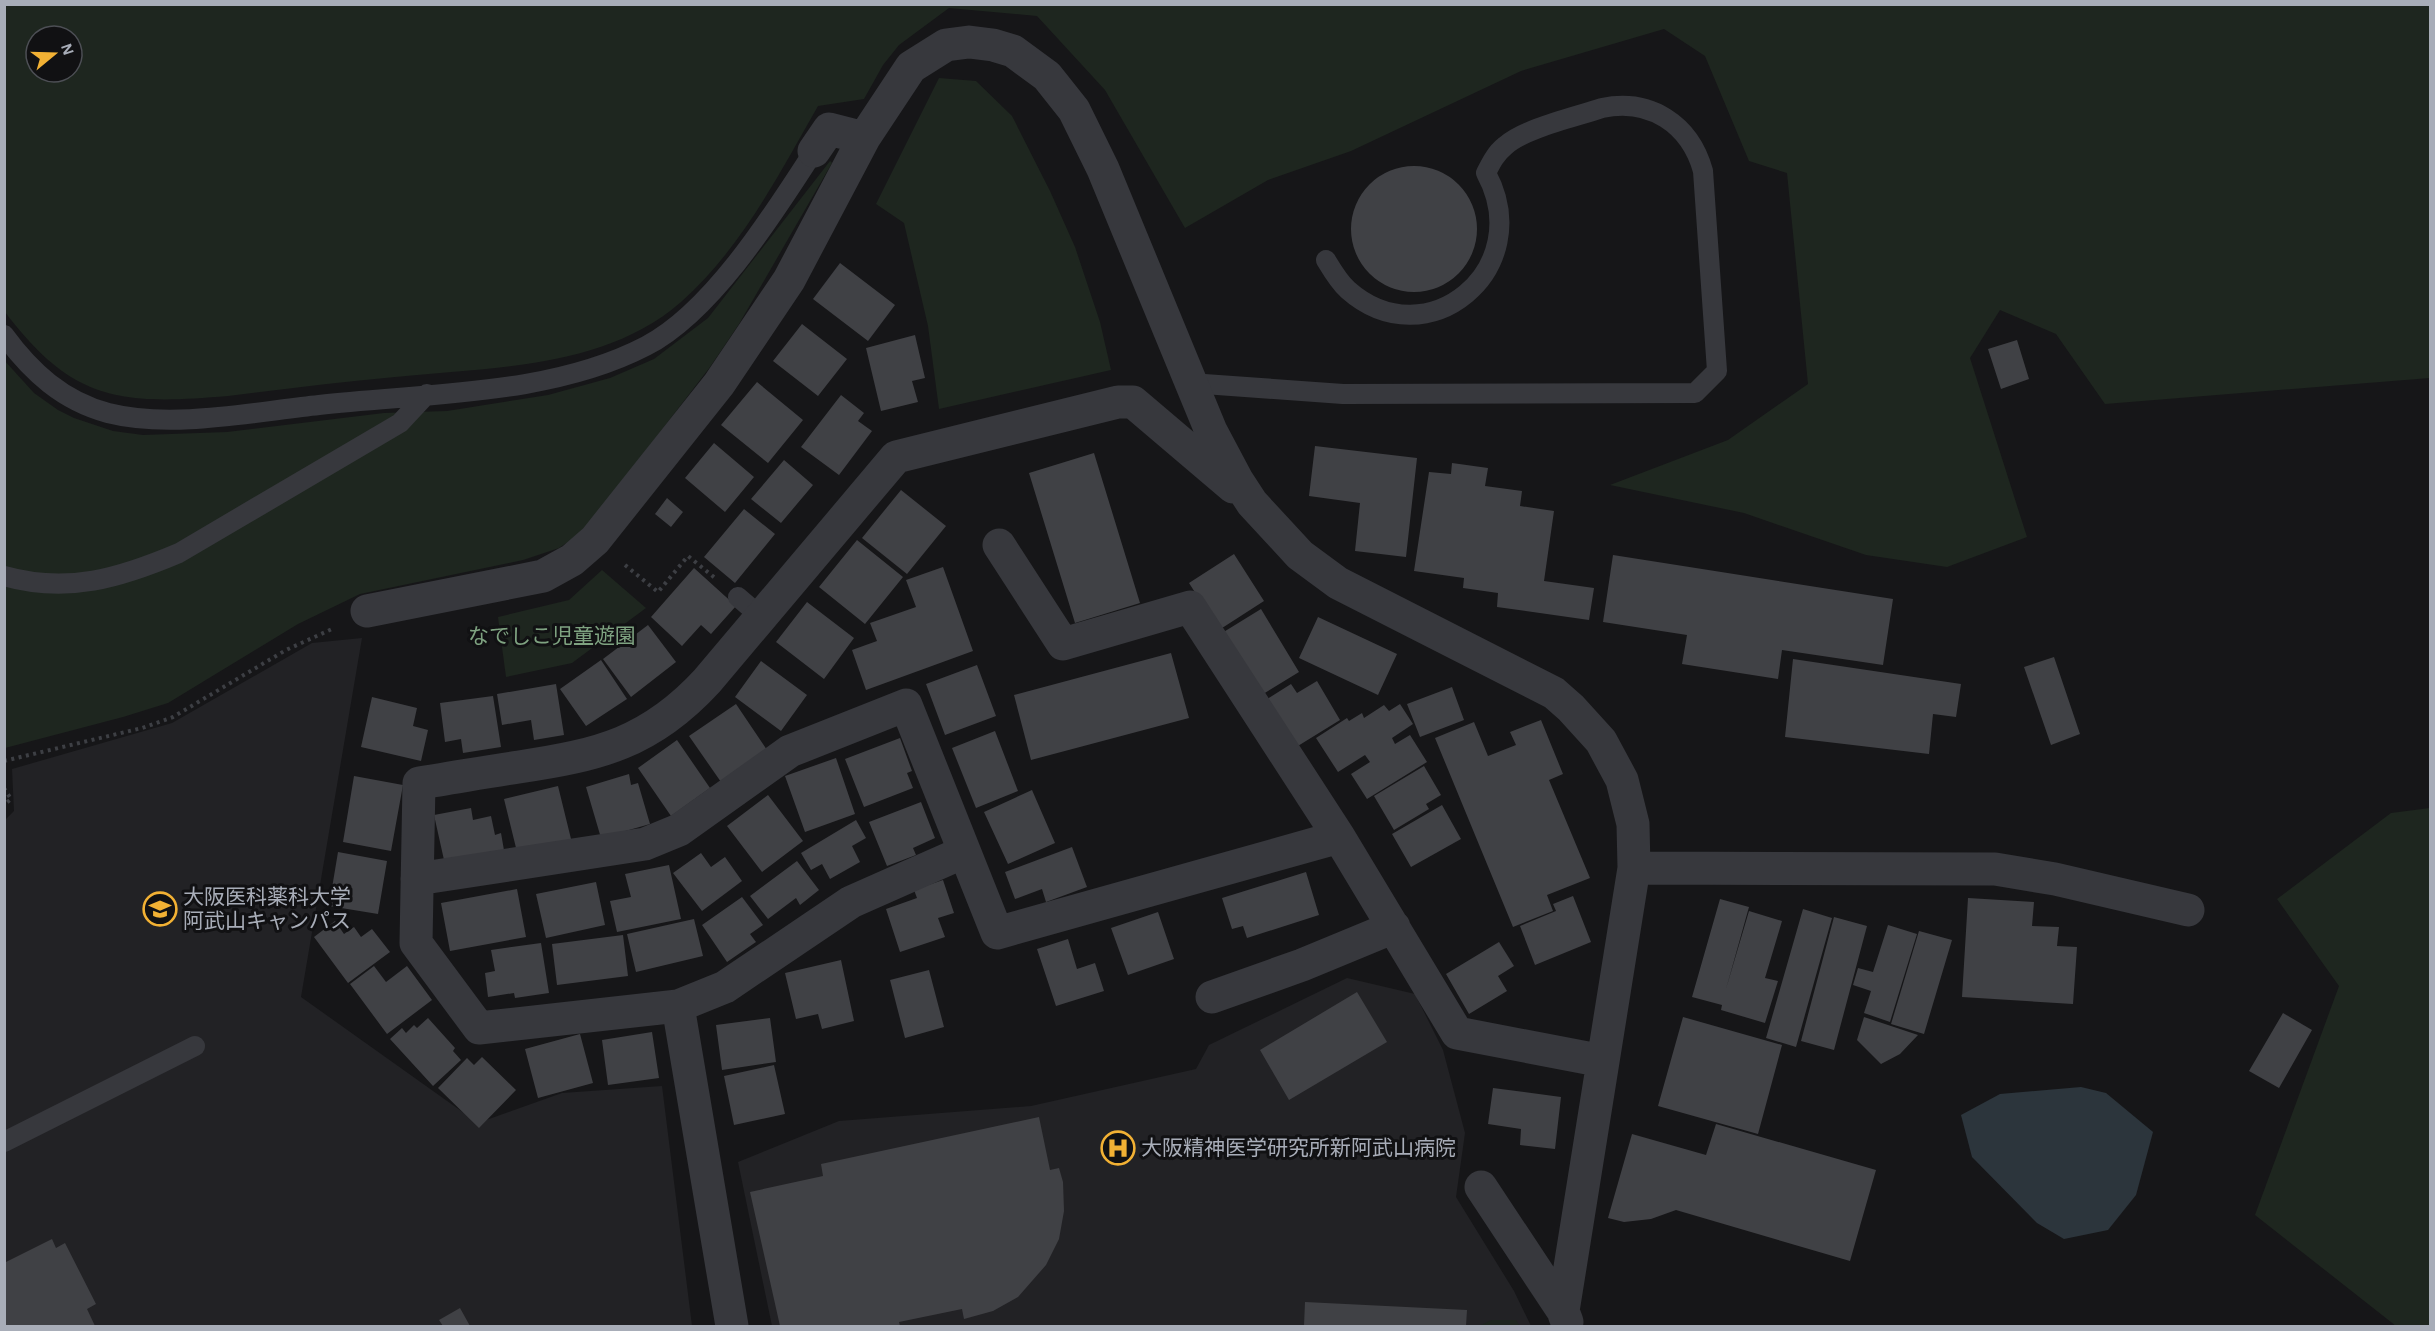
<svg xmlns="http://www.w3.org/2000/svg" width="2435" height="1331" font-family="'Alegreya Sans','Noto Sans JP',sans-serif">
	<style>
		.built { fill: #222225 }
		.green { fill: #1e261f; fill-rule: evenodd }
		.water { fill: #2c353c }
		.building { fill: #404145 }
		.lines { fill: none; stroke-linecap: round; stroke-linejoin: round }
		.path { stroke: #3d3f44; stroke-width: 4; stroke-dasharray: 3 4.5; stroke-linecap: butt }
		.service { stroke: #37383d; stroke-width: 20 }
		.minor { stroke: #37383d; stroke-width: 33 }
		.labels { text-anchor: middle; stroke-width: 6; stroke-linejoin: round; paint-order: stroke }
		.park-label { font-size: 21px; fill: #7fa381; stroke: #111113 }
		.poi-label { font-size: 21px; fill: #a8adb8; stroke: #111113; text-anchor: start }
	</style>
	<rect width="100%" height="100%" fill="#161618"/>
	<path class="built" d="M 362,638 L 301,997 L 478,1123 L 562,1093 L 662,1086 L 692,1326 L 5,1326 L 4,821 L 14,811 L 12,769 L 172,723 L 312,643 Z
		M 1347,978 L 1415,994 L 1443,1050 L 1465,1133 L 1456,1197 L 1514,1291 L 1531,1326 L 772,1326 L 738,1162 L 839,1121 L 1031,1106 L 1196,1069 L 1209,1045 Z"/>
	<path class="green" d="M 5,4 L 2430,5 L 2430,378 L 2105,404 L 2056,334 L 2000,310 L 1970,358 L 2027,537 L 1947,567 L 1866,555 L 1744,513 L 1610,485 L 1728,440 L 1808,384 L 1787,173 L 1749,161 L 1705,56 L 1664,29 L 1521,71 L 1351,151 L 1268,180 L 1185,228 L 1105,90 L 1037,16 L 949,8 L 899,45 L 883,65 L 864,99 L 818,106 C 779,174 741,249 681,302 C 605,369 490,367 395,377 C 339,382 284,389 228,396 C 121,405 73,402 5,312 ZM 36,36 L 72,36 L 72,72 L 36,72 Z
		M 939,78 L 976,81 L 1012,116 L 1050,191 L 1075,247 L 1100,322 L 1111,370 L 939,409 L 928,326 L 904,223 L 876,204 Z
		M 830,161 L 832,163 L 739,324 L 710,367 L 584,531 L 559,548 L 523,560 L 360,594 L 298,624 L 168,703 L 123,717 L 5,748 L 4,360 L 34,393 L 58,410 L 74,418 L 113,431 L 143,435 L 227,432 L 384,413 L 447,411 L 548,395 L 610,378 L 654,359 L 708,318 Z
		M 602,570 L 646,608 L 572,663 L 506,677 L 498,617 L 569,600 Z
		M 2430,808 L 2430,1326 L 2396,1326 L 2255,1215 L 2339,986 L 2277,899 L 2391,813 Z
		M 1492,1320 L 1516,1320 L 1520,1326 L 1479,1326 Z"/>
	<path class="water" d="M 2081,1087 L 2106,1093 L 2153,1132 L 2136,1195 L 2108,1230 L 2064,1239 L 2037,1223 L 1972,1157 L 1961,1115 L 2000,1094 Z"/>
	<path class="building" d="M1351 229a63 63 0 1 1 126 0a63 63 0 1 1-126 0Z
		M 840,263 L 895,305 L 868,341 L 813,299 Z
		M 802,324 L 847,359 L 818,396 L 773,361 Z
		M 915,335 L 925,378 L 912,381 L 918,402 L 881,411 L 866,348 Z
		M 2017,340 L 2029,379 L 2001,389 L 1988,349 Z
		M 757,382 L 803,420 L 768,463 L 721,425 Z
		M 841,395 L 864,413 L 858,421 L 872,431 L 839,475 L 801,447 Z
		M 714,443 L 754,477 L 725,512 L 685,478 Z
		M 1315,446 L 1417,458 L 1406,557 L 1355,551 L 1360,503 L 1309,496 Z
		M 1094,453 L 1140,603 L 1075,623 L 1029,473 Z
		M 784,460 L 813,485 L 781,523 L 751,499 Z
		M 1452,463 L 1488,468 L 1485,486 L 1522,491 L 1520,506 L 1554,511 L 1544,581 L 1594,588 L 1589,620 L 1497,607 L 1498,593 L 1463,588 L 1464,578 L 1414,571 L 1429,472 L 1451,474 Z
		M 901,490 L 946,526 L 907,574 L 862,538 Z
		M 667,498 L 683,512 L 671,527 L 655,514 Z
		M 744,509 L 775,534 L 735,583 L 704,557 Z
		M 857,540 L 903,577 L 865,624 L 819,587 Z
		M 1234,554 L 1264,601 L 1219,630 L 1189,583 Z
		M 1613,555 L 1893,599 L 1883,665 L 1782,650 L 1778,679 L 1682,664 L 1687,635 L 1603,622 Z
		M 943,567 L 973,651 L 866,690 L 852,650 L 877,641 L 870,623 L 916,607 L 906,580 Z
		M 694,568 L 736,606 L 711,634 L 701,625 L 682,646 L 651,617 Z
		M 807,602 L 854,638 L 824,679 L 776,642 Z
		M 1261,609 L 1299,672 L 1260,696 L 1222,633 Z
		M 1318,617 L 1397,654 L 1378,695 L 1299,658 Z
		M 648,625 L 676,662 L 631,697 L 603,659 Z
		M 1171,653 L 1189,718 L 1031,760 L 1014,695 Z
		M 2054,657 L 2080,734 L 2051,745 L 2024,667 Z
		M 1793,659 L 1961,684 L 1956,717 L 1933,714 L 1929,754 L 1785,737 Z
		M 601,660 L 627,699 L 586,726 L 560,689 Z
		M 761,661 L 807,695 L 781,731 L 735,697 Z
		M 977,665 L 996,716 L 945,735 L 926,684 Z
		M 1317,681 L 1340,720 L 1293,749 L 1264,701 L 1291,684 L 1297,693 Z
		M 556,684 L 564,735 L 534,740 L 531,720 L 502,725 L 497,694 Z
		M 1452,687 L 1464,720 L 1420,737 L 1407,704 Z
		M 493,696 L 501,747 L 463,753 L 461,739 L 445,742 L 440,703 Z
		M 372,697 L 417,708 L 413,726 L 428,730 L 421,761 L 361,747 Z
		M 736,704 L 767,750 L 721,782 L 689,736 Z
		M 1400,704 L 1413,724 L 1392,738 L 1395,744 L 1410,735 L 1427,762 L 1367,799 L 1351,774 L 1370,762 L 1365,755 L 1338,772 L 1316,738 L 1347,718 L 1349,721 L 1362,713 L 1364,718 L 1384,705 L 1389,711 Z
		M 1541,720 L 1563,774 L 1549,780 L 1590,878 L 1547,895 L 1553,911 L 1513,927 L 1435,738 L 1474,722 L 1488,756 L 1516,745 L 1510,732 Z
		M 995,731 L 1018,791 L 976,808 L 952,748 Z
		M 900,738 L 912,771 L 907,773 L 913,788 L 864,807 L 845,759 Z
		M 677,740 L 710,788 L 671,816 L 638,768 Z
		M 836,758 L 855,814 L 805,832 L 785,776 Z
		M 1424,766 L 1441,795 L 1426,804 L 1429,809 L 1394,830 L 1374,796 Z
		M 629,774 L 631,785 L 638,783 L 650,824 L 601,838 L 586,787 Z
		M 354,776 L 403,785 L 391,851 L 343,842 Z
		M 558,786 L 572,843 L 518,856 L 504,799 Z
		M 1032,790 L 1055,843 L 1008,864 L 984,812 Z
		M 768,795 L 803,841 L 762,872 L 727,826 Z
		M 921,802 L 935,838 L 913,848 L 916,855 L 887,866 L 869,822 Z
		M 1442,805 L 1461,839 L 1411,867 L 1392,834 Z
		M 471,808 L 473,820 L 491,816 L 495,835 L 501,833 L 505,856 L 446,869 L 434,815 Z
		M 856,820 L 866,838 L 852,846 L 860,862 L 830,879 L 822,864 L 811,870 L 801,853 Z
		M 1072,847 L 1087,887 L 1046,902 L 1042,889 L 1015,899 L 1005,872 Z
		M 338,852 L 387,861 L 378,914 L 329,906 Z
		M 701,853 L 711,867 L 725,857 L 742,881 L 702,911 L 673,873 Z
		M 797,861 L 819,890 L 800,905 L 796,898 L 768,919 L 750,896 Z
		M 669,865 L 681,919 L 617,932 L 610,901 L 631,897 L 625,874 Z
		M 1306,872 L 1319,915 L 1247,938 L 1243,926 L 1232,929 L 1222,898 Z
		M 943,880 L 954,913 L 938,918 L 945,937 L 900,952 L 886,909 L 917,898 L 914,890 Z
		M 596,882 L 605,925 L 546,938 L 536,894 Z
		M 517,889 L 526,937 L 450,951 L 441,903 Z
		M 1573,896 L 1591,942 L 1535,965 L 1520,926 L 1556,911 L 1553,904 Z
		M 742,897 L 763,925 L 750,934 L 756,942 L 727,962 L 702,925 Z
		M 1968,898 L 2034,902 L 2032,926 L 2059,927 L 2057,946 L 2077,947 L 2073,1004 L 1962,997 Z
		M 1720,899 L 1749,907 L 1726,989 L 1749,911 L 1782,921 L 1765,978 L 1778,981 L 1765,1023 L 1721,1010 L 1722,1005 L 1692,997 Z
		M 1803,909 L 1832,918 L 1796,1047 L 1766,1038 Z
		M 1158,912 L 1174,959 L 1128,975 L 1111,928 Z
		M 1834,917 L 1867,926 L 1834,1050 L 1801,1041 Z
		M 694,919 L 703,956 L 636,972 L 627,934 Z
		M 335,921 L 344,934 L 354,927 L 361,937 L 372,929 L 390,952 L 348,983 L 314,937 Z
		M 1888,925 L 1917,934 L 1890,1022 L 1864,1013 L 1871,991 L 1853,985 L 1858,968 L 1873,972 Z
		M 1919,931 L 1952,940 L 1924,1034 L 1891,1024 Z
		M 623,935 L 628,976 L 557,985 L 552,944 Z
		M 1068,939 L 1077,969 L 1095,963 L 1104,991 L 1056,1006 L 1037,949 Z
		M 1499,942 L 1514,966 L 1498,976 L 1507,991 L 1469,1014 L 1446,974 Z
		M 541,943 L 549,993 L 515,998 L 514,993 L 488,997 L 485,973 L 495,971 L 491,950 Z
		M 841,960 L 854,1021 L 822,1029 L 818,1014 L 796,1019 L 785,973 Z
		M 374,966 L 386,982 L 407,966 L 432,1000 L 387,1034 L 350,984 Z
		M 929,970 L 944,1027 L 905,1038 L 890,980 Z
		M 1357,992 L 1387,1042 L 1289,1100 L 1260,1050 Z
		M 2283,1013 L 2312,1030 L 2279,1088 L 2249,1071 Z
		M 1683,1017 L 1782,1045 L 1758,1134 L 1658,1106 Z
		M 1864,1017 L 1918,1035 L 1900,1054 L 1881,1064 L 1857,1040 Z
		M 428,1018 L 455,1048 L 453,1051 L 461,1060 L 433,1086 L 390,1039 L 402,1028 L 406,1033 L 414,1025 L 417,1028 Z
		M 770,1018 L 776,1062 L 722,1070 L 716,1025 Z
		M 652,1032 L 659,1078 L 608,1085 L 602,1040 Z
		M 580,1034 L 593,1083 L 538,1098 L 525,1049 Z
		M 482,1057 L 516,1090 L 479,1128 L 438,1088 L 467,1058 L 474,1065 Z
		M 774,1065 L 785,1114 L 734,1125 L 724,1076 Z
		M 1493,1088 L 1561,1097 L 1555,1149 L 1520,1145 L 1521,1129 L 1488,1124 Z
		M 1039,1117 L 1050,1170 L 1059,1168 L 1063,1182 L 1064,1211 L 1059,1239 L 1046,1265 L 1018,1297 L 993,1311 L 964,1319 L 962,1309 L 899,1322 L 900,1326 L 780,1326 L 750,1192 L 823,1176 L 821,1164 Z
		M 1716,1124 L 1876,1170 L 1850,1261 L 1676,1210 L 1651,1219 L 1624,1222 L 1608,1218 L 1632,1134 L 1706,1155 Z
		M 52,1239 L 56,1248 L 65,1243 L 96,1304 L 87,1309 L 95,1326 L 4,1326 L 4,1263 Z
		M 1305,1302 L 1467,1310 L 1466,1326 L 1304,1326 Z
		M 460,1308 L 470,1326 L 443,1326 L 439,1320 Z"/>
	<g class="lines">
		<path class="path" d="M 625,565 L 658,592 L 688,556 L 715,578
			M 4,761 L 142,728 L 173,717 L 286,650 L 332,629
			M 4,788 L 11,799 L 4,805"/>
		<path class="service" d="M 4,335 C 31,372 63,401 108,413 C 171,429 253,412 319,405 C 424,393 550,396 646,346 C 712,312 774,213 814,151
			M 1190,383 L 1343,394 L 1695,393 L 1717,371 L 1703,171 C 1690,124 1650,98 1602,108 C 1576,117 1525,128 1505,146 C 1496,153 1491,163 1486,173 C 1538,269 1427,360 1348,290 C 1339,282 1332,270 1326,260
			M 4,576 C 68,594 120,578 179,553 L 400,423 L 427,394
			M 738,597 L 761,617
			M 4,1142 L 195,1046"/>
		<path class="minor" d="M 814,151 L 829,129 L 864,138
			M 999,545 L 1063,644 L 1190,607 L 1339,837 L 1457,1033 L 1603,1061
			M 367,611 L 543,576 L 572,560 L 595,540 L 719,384 L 789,280 L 864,138 L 911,67 L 946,45 L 969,42 L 993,45 L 1013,51 L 1047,76 L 1074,110 L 1103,169 L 1211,431 L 1237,480 L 1252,503 L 1300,555 L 1338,583 L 1554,693 L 1571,708 L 1601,741 L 1622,780 L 1633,824 L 1634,868 L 1563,1311
			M 964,852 L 851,902 L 725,987 L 678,1006 L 479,1028 L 416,943 L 419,783 C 452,778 485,772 519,767 C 599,755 650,743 707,681 L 896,457 L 1118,402 L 1133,402 L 1233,487
			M 1634,868 L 1995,869 L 2055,879 L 2188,910
			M 417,879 L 645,844 L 679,830 L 790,751 L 906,705 L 997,933 L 1339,837
			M 1212,997 L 1302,965 L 1394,927
			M 678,1006 L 732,1326
			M 1481,1187 L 1563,1311 L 1567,1322"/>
	</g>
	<defs>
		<g id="university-ring" transform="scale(1.725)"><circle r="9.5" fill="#111113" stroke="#f2b134" stroke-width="1.5"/><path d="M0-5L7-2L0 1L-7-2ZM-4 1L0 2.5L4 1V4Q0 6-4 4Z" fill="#f2b134"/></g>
		<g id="hospital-ring" transform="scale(1.725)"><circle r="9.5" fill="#111113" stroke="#f2b134" stroke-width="1.5"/><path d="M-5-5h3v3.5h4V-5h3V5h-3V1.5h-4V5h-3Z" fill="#f2b134"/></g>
	</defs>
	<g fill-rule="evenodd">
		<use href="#university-ring" x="160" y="909"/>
		<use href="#hospital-ring" x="1118" y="1148"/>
	</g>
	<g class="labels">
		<g class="park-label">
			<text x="552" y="643">なでしこ児童遊園</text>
		</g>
		<g class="poi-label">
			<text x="183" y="904">大阪医科薬科大学<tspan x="183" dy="24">阿武山キャンパス</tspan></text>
			<text x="1141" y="1155">大阪精神医学研究所新阿武山病院</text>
		</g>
	</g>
	<rect width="2435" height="1331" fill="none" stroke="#a8adb8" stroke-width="12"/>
	<g transform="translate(54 54) rotate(71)"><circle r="28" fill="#111113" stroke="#4d4f55" stroke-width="1.5"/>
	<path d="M0-4.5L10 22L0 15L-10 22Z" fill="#f2b134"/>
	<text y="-9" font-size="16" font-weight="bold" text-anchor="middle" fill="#a8adb8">N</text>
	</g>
</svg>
